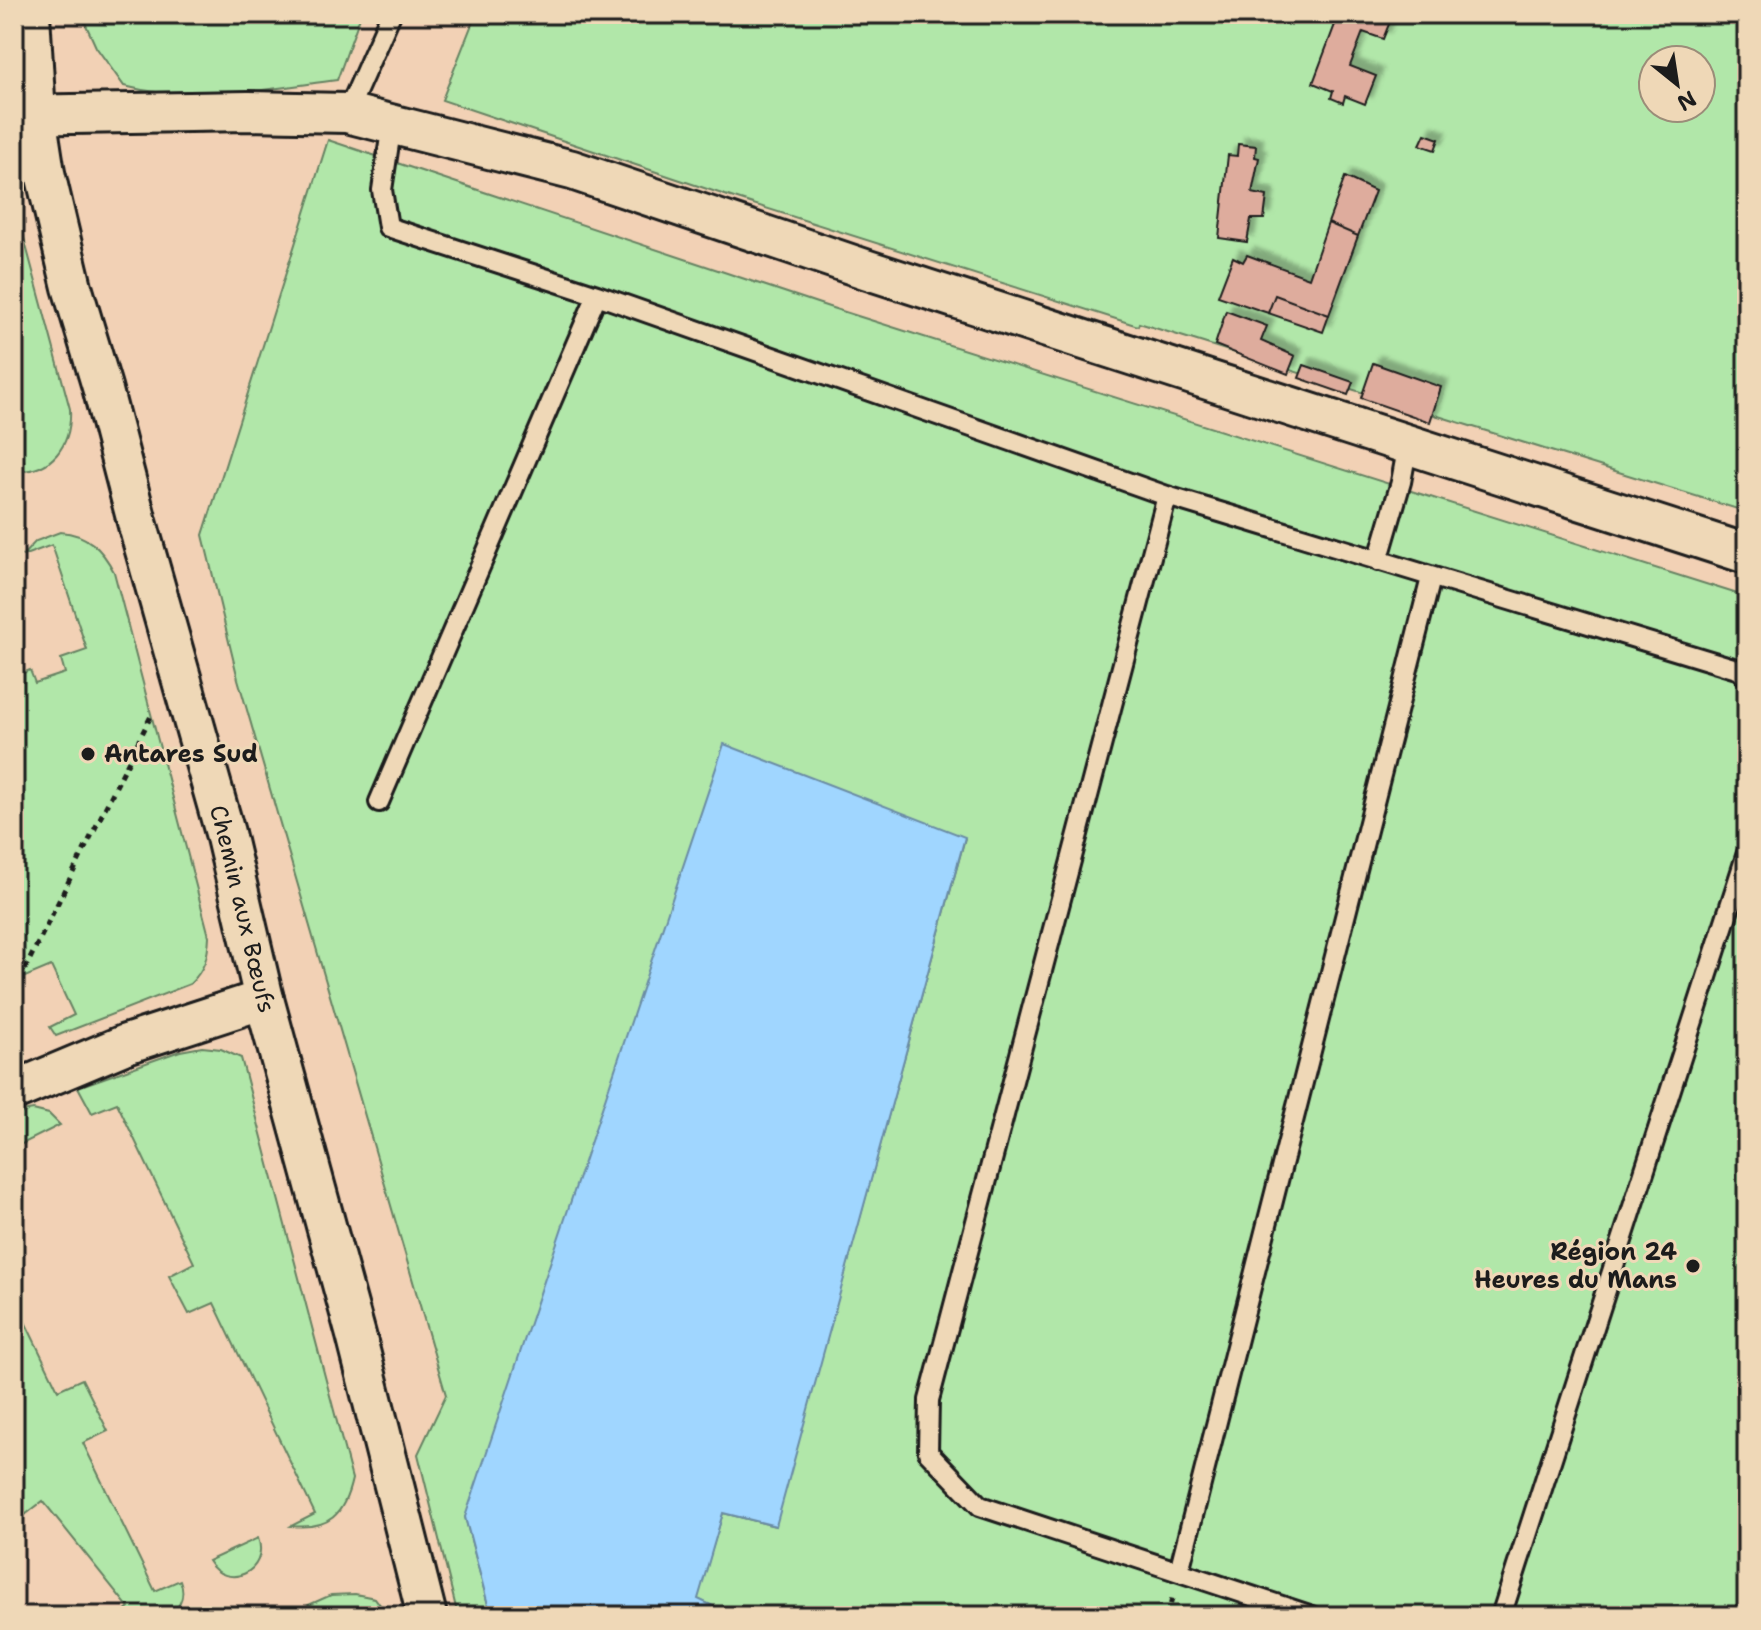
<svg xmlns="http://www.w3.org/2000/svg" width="1761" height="1630" font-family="'Shantell Sans',sans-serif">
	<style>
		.green { fill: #b1e7a9; stroke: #668262; stroke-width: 2; fill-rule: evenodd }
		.water { fill: #a0d6ff; stroke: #6b8ca4; stroke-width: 2 }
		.building { fill: #deac9d; stroke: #1c1c1c; stroke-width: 2; filter: url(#shadow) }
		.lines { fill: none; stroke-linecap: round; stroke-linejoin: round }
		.service-casing { stroke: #1c1c1c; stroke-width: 24 }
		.minor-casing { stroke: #1c1c1c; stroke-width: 44 }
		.path { stroke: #1c1c1c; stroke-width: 5; stroke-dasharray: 6 6; stroke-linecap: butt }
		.service { stroke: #efd8b7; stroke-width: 18 }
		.minor { stroke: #efd8b7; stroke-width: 38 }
		.poi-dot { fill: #1c1c1c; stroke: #efd8b7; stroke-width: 3 }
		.labels { text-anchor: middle; stroke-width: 6; stroke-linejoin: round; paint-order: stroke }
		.poi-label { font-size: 24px; font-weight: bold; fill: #1c1c1c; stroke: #efd8b7; text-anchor: start }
		.street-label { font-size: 24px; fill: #1c1c1c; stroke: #efd8b7 }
	</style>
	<defs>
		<filter id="shadow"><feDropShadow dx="7" dy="-7" stdDeviation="2" flood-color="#0004"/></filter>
	</defs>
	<rect width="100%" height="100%" fill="#f2d1b5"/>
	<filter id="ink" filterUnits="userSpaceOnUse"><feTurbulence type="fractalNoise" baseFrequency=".0125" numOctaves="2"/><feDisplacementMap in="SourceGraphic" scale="16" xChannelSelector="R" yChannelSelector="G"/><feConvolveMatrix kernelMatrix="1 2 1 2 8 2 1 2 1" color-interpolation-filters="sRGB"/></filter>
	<g filter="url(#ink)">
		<path class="green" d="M 81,14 L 361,14 L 337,80 C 267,89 193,104 124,86 L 96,47 Z
			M 476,14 L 1747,14 L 1747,512 L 1139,323 L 1138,326 L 731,197 L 442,100 ZM 1653,60 L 1701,60 L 1701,108 L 1653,108 Z
			M 328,140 L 829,307 L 1747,597 L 1747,1616 L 734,1616 L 697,1599 L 723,1513 L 775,1526 L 965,838 L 465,1517 L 491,1616 L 458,1616 L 418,1454 L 446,1395 L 238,679 L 203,535 Z
			M 14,201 L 70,409 C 72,445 52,473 14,471 L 14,466 L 24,462 L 14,433 Z
			M 60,532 C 88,534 102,549 114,572 L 209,936 C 208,957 205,969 190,984 L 56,1036 L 50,1027 L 74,1015 L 51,966 L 25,977 L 14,953 L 14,896 L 16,894 L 14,889 L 14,676 L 30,670 L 35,683 L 65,673 L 61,659 L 87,650 L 52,545 L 22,556 L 36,541 Z
			M 202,1047 L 221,1049 L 241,1058 L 352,1479 C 344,1515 329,1530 291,1526 L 315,1514 L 214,1303 L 189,1314 L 169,1276 L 194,1263 L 117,1103 L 92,1113 L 78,1087 L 180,1051 Z
			M 33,1110 L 49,1114 L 60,1125 L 14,1148 L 14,1120 L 23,1112 Z
			M 14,1299 L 58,1390 L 82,1379 L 108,1431 L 83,1443 L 155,1591 L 180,1580 C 186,1595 181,1606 169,1616 L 119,1616 L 129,1608 L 43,1501 L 21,1518 L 14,1509 L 14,1470 L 16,1468 L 14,1465 Z
			M 258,1538 C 270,1571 227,1592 208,1561 Z
			M 355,1594 L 375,1598 L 388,1616 L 284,1616 L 331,1595 Z"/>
		<path class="water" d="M 724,744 L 965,837 L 776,1526 L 723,1513 L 698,1599 L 734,1616 L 491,1616 L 465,1517 Z"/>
		<path class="building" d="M 1339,14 L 1393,14 L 1383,39 L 1363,32 L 1350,66 L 1376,76 L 1365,104 L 1345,96 L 1343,103 L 1331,98 L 1333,91 L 1313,83 Z
			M 1425,134 L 1439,139 L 1435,150 L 1420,145 Z
			M 1238,144 L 1256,146 L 1255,157 L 1259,158 L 1252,193 L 1267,196 L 1264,219 L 1251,219 L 1247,242 L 1219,238 L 1228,155 L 1237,156 Z
			M 1345,177 L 1375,191 L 1358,236 L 1328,223 Z
			M 1328,223 L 1358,236 L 1329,315 L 1275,295 L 1268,313 L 1218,296 L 1233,257 L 1243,262 L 1247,255 L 1309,278 Z
			M 1275,295 L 1329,315 L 1323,332 L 1268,313 Z
			M 1226,311 L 1267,326 L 1261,341 L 1295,356 L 1288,374 L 1215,345 Z
			M 1373,363 L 1441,387 L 1430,422 L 1361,398 Z
			M 1304,365 L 1353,382 L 1348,395 L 1299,378 Z"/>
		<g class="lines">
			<g class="service-casing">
				<path id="service" d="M 347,113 L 391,14
					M 392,124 L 382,190 L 388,227 L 597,295 L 1167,496 L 1740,670 L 1747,678
					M 1167,496 L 929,1400 L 928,1452 L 980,1506 L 1312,1616
					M 1378,561 L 1401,482 L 1408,444
					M 379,802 L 597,295
					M 1179,1571 L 1431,578
					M 1501,1616 L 1747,853"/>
			</g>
			<g class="minor-casing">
				<g id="minor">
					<path id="s1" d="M 30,14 L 36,115 L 45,173 L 72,287 L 102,387 L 137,522 L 225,833 L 264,999 L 356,1335 L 427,1616"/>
					<path d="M 14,115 L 248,111 L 347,113 L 572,170 L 868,270 L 1747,554"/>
					<path d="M 14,1091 L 126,1044 L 264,999"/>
				</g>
			</g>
			<path class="path" d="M 14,991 L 153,712
				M 1168,1616 L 1172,1598"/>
			<use href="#service" class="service"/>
			<use href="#minor" class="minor"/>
		</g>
	</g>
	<g class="poi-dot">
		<circle cx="88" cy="754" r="8"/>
		<circle cx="1693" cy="1266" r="8"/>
	</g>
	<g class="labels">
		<g class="poi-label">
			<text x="104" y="762">Antares Sud</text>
			<text x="1677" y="1260" text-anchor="end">Région 24<tspan x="1677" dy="28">Heures du Mans</tspan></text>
		</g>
		<g class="street-label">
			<text dy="8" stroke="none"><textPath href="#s1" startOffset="922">Chemin aux Bœufs</textPath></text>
		</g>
	</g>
	<rect width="1761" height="1630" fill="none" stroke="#efd8b7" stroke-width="48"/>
	<rect x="24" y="24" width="1713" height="1582" fill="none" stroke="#1c1c1c" stroke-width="3" filter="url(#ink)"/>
	<g transform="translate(1677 84) rotate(150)"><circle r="38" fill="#efd8b7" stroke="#9b8d79" stroke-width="2"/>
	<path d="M0-6L14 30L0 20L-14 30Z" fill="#1c1c1c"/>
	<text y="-12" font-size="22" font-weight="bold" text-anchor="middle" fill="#1c1c1c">N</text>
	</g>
</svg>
